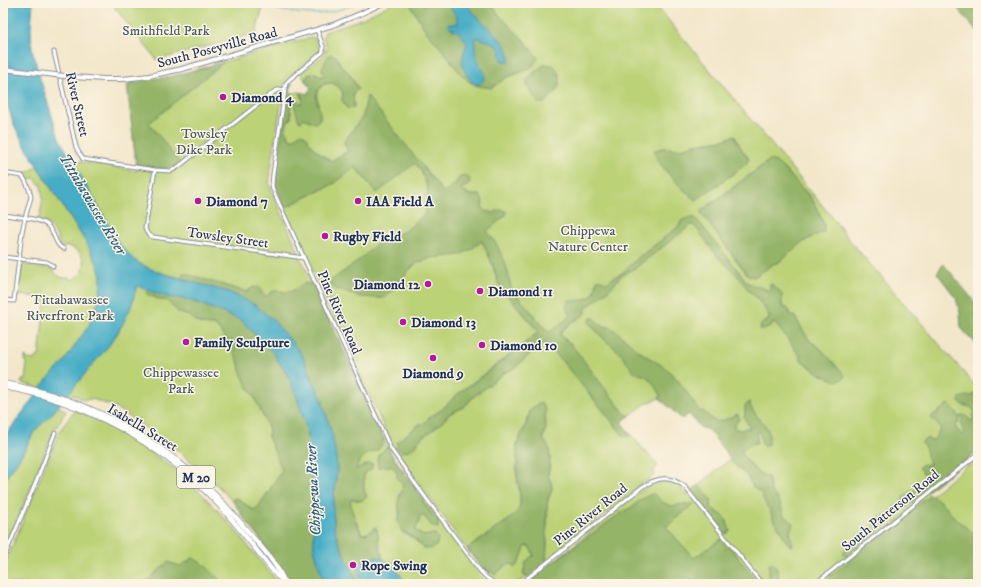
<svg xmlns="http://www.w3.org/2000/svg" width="981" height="587" font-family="'IM FELL DW Pica',serif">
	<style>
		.green { fill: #bbd277; stroke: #6b806a; fill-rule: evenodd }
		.forest { fill: #94b468; stroke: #587263 }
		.water { fill: #47adc6; stroke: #316e92 }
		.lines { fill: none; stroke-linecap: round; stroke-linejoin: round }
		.stream { stroke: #47adc6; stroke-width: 1 }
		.minor-casing { stroke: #878b94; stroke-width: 5 }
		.major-casing { stroke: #878b94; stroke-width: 6 }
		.highway-casing { stroke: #878b94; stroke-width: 6 }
		.minor { stroke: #fff; stroke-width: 3 }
		.major { stroke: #fff; stroke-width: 4 }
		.highway { stroke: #fff; stroke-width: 4.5 }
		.major-bridge-casing { stroke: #878b94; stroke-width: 6; stroke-linecap: butt }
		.major-bridge { stroke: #fff; stroke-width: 4 }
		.poi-dot { fill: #b5179e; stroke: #fcf5e5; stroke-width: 1.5 }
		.labels { text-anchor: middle; stroke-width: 3; stroke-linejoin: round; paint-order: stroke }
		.shield { fill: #fcf5e5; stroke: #5e6a86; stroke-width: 1 }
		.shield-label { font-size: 13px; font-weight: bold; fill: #1b2f5e }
		.park-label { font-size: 14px; fill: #435864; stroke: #fcf5e5 }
		.street-label { font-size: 14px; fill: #1b2f5e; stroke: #fcf5e5 }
		.poi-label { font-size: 14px; font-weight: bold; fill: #1b2f5e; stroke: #fcf5e5; text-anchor: start }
		.water-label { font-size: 15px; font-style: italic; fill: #2a5b82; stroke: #fcf5e5 }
	</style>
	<rect width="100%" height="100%" fill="#fcf5e5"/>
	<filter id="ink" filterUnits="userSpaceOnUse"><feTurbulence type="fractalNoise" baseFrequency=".025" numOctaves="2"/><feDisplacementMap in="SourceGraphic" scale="8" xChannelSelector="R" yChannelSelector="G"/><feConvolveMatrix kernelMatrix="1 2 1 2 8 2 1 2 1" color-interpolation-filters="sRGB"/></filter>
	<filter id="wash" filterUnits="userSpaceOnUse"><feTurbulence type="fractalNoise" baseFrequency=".012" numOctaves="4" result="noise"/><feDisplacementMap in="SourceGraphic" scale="16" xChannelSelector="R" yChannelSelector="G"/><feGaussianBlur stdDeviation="0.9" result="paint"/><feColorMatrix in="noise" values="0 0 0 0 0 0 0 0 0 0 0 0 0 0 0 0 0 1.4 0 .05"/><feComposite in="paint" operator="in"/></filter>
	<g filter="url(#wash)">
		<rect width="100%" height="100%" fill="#f3e7cb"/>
		<path class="green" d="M 111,3 L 264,3 L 256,33 L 157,60 Z
			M 393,3 L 430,3 L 426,6 L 426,31 L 445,53 L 461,74 L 500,82 L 507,77 L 524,71 L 538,58 L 524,40 L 500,16 L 490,3 L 654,3 L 831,216 L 851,242 L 978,389 L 978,451 L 928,491 L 922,485 L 921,486 L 930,496 L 978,457 L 978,584 L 524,584 L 533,578 L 634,496 C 653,482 669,473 687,495 L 735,455 L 668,387 C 662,395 658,401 648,402 L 621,422 L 505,287 L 486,246 L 483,243 L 492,263 L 499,285 L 539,332 L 459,393 L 441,410 L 429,418 L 423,424 L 418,425 L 415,447 L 419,440 L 441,423 L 449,414 L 464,407 L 472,398 L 504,373 L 515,367 L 534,350 L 536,346 L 542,343 L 549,347 L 557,355 L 628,437 L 631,435 L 658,466 L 655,468 L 654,472 L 655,475 L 635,490 L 546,562 L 547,542 L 546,534 L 547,524 L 547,507 L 548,499 L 552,489 L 551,482 L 548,476 L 550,458 L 543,439 L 544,433 L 527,417 L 526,425 L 517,444 L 517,476 L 520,496 L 520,506 L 518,510 L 507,521 L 467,549 L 485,568 L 495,575 L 506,565 L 510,563 L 519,562 L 526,546 L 529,546 L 534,555 C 526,561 522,567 528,577 C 516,584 506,587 493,580 C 483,574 471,554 463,544 C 442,515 421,486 399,457 L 391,443 L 284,208 L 335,183 L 355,167 L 377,193 L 368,96 L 363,116 L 344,142 L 348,151 L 331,161 L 314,149 L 309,143 L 292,140 L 285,131 L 287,123 L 291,118 L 290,101 L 292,93 L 300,92 L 303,101 C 296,108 297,111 299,121 L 301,122 L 303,118 L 315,123 C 316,117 319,110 318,104 C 318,99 315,95 318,89 C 324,80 337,81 342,91 C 343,93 343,97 342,100 L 354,108 L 353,93 L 358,88 L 348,72 L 341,66 L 336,56 L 325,64 L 322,69 L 324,75 L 321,77 L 316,73 L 308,75 L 305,81 L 301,73 L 324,55 L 327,48 L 323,37 L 325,32 L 363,18 ZM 734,135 L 742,150 L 749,159 L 745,165 L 696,200 L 685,191 L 657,158 L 669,148 L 678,149 L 685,148 L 695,144 L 729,139 ZM 770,160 L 784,169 L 812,199 L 824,224 L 823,232 L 812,237 L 803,242 L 779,262 L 773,264 L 759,274 L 747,274 L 701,213 L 701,211 ZM 770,284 C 776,290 783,297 782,306 L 788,309 L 791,315 L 795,317 L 805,334 L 811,342 L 816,345 L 831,379 L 753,285 L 760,287 L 770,291 Z
			M 312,37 L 317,40 L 321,46 L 321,50 L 319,53 L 285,80 L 276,135 L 269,183 L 272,191 L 299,253 L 300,259 L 303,262 L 390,452 L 411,482 C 408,485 404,487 402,491 C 395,502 401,519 402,532 C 411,536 417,541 423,548 L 423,536 L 415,530 L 419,522 L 420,515 L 425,517 L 432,526 L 438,528 L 438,522 L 422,500 L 425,500 L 482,577 L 486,581 L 491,584 L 407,584 L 395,568 L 382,558 C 383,553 380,550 379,545 C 378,539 378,533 376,527 L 368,533 L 362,534 L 358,524 L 338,540 L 337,471 L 182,278 C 165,274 148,270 133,259 C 120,249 113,233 105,219 C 94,199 82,179 71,160 L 137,171 L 127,83 L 144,81 L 174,76 Z
			M 37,166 L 85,241 L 96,261 L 101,275 L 100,296 L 94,314 L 89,325 L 63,363 L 40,388 L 21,383 L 22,380 L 25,380 L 27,362 L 25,362 L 25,356 L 26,356 L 27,359 L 35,360 L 35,357 L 39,357 L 45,302 L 42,301 L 42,297 L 18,295 L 22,264 L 52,268 C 56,276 61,279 70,278 L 70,280 C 92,274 87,248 65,246 L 65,248 L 62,247 C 54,233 54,224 37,219 L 37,217 L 39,218 L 41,214 L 40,213 C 43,202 44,194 40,183 L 39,184 L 35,178 L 32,178 L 28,181 C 25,178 25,175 25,172 L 29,172 Z
			M 137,286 L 148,290 L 146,291 L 147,294 L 161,300 L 166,300 L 178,312 L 189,316 L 194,320 L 201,324 L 214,325 L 218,328 L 221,333 L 233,349 L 239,363 L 240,370 L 246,384 L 254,396 L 269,429 L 268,437 L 283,470 L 258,507 L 253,510 L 237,498 L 233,499 L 234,503 L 222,490 L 193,463 L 175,448 L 150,431 L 121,411 L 107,404 L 92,399 L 87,399 L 84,400 L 77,396 L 68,394 L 98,358 L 110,344 L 118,333 L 131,307 Z
			M 58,406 L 66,411 L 53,433 L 3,555 L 3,483 L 6,477 L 15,465 L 24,451 L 34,432 L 52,414 Z
			M 75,410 L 117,430 L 142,446 L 172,467 L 200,492 L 232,526 L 279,584 L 3,584 L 3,569 L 60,430 Z"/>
		<path class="forest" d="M 411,3 L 421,3 L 426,6 L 430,3 L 490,3 L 500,16 L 524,40 L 538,58 L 532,67 L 524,71 L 507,77 L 491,88 L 478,86 L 469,82 L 461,74 L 445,53 L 426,31 L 410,4 Z
			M 953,3 L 978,3 L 978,32 Z
			M 330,54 L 336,56 L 341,66 L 348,72 L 358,89 L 353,93 L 354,108 L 348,109 L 342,100 L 343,92 L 338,86 L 331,83 L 324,84 L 318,90 L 316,97 L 320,113 L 320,119 L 315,123 L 303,118 L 301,122 L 299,121 L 293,101 L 296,99 L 300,104 L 303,101 L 300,92 L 308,94 L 311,87 L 305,81 L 308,75 L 316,73 L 321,77 L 324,75 L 322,69 C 325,63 325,59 330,54 Z
			M 224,62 L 149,123 L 180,163 C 167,172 151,167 136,165 L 128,90 L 130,85 L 134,82 L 174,76 Z
			M 546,64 L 554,66 C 555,68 558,72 559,74 C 562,85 556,93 549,99 C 545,103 543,104 538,103 L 526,83 C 531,74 537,69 546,64 Z
			M 290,83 L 292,83 L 290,91 L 292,93 L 290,101 L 291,118 L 287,123 L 285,131 L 292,140 L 301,133 L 307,137 C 312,150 321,154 331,161 L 348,151 L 344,142 L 363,116 L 367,96 L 443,192 L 448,190 L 450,187 L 455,184 L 459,178 L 466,175 L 469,178 L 470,183 L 467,186 L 462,188 L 461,190 L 470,195 L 480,195 L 483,202 L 482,206 L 485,211 L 494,213 C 498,210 501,209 506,211 L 506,215 L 487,231 L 497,245 L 500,252 L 504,259 L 508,273 L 511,288 L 533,314 L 547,331 L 550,332 L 568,318 L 570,315 C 566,310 565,305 569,300 C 579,301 591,301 595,290 C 596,286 596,283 597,280 L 601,280 L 607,283 L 611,279 L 622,273 L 639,257 L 672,232 L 679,226 L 682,220 L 688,218 L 695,218 L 698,221 L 748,283 L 760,287 L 770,291 L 770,284 L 773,285 L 775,289 L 779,290 L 782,295 L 782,306 L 788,309 L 791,315 L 795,317 L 805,334 L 811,342 L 820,348 L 842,372 L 845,375 L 843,379 L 836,381 L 818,373 L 801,360 L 800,356 L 790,342 L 778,327 L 774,323 L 764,330 L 760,329 L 761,325 L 769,319 L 769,315 L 756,297 L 749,291 L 737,275 L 717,256 L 695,226 L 691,225 L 639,265 L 634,269 L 622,275 L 608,291 L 586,308 L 586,313 C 577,320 567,325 560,333 L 562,337 L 571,344 L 599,381 L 626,415 L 631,415 L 621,422 L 631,435 L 628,437 L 624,436 L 557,355 L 549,347 L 542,343 L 536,346 L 534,350 L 515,368 L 504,373 L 472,398 L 464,407 L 449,414 L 441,423 L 419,440 L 415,447 L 407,451 L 401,452 L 397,448 L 397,442 L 418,425 L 423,424 L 429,418 L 441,410 L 459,393 L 492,369 L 539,332 L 499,285 L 492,263 L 482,241 L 470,250 L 460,255 L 431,258 L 417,263 L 409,270 L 396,287 L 390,294 L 383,298 L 360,297 L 347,292 L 335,289 L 329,282 L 362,258 L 374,246 L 406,230 L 425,214 L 428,189 L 421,171 L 415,163 L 377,193 L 355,167 L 335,183 L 284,208 L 275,183 L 277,164 L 287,87 Z
			M 734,135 L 742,150 L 749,159 L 745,165 L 696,200 C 687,195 661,167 656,157 C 655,156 655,153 654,151 C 664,146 669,149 679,149 C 686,149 691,145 697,144 C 708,141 725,142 734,135 Z
			M 770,160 L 776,162 L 784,169 L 812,199 L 824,224 L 824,232 L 812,237 L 803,242 L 779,262 L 773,264 L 759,274 L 754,277 L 749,276 L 747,274 L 701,213 L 701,211 Z
			M 943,264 L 952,274 L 978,306 L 978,346 L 961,328 L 960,313 L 956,298 L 937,273 Z
			M 183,273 L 247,292 L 253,287 C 259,287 261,289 263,295 L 267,296 C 275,286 282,294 292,291 C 296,289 300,286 303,283 L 311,284 L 315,287 L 384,439 C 382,444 380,450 374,452 C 372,453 370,453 368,454 C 361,457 358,464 356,470 L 367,464 L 373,464 L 371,470 L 366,472 L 364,474 L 364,490 L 367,497 L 362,501 L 351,499 C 349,508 358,526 362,534 L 368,533 L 376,527 C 378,533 378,538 379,545 C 380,550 383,553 382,558 L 375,557 L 358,572 L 364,584 L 359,584 L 353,574 L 338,540 L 334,526 L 333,504 L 337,471 L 336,457 L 333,438 L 330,427 L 321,397 L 301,353 L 274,321 L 254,304 L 182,278 Z
			M 148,290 L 167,297 L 184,299 L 198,303 L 241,320 L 274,354 L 288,376 L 297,397 L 308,433 L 313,503 L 314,548 L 322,577 L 326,584 L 294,584 L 269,553 L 260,539 L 243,517 L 239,510 L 234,503 L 233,499 L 237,498 L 253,510 L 259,507 L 282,470 L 268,436 L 269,429 L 254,396 L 246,384 L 240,370 L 239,363 L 233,349 L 221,333 L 218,328 L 214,325 L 201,324 L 194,320 L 189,316 L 178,312 L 166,300 L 161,300 L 147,294 L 146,291 Z
			M 591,318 L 594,318 L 602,326 L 611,327 L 643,354 L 666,368 L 677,379 L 692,400 L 700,412 L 703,411 C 707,414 710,417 713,420 C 718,424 732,417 737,414 L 739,416 L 739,419 L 734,426 L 735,429 L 742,430 L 745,428 L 750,428 L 744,417 L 745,415 L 745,406 L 750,402 C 750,406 751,408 753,411 C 759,420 771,427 769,439 C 769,444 768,445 764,446 L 762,444 L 760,432 L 758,432 L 757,433 L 757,443 L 751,444 L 743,449 L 742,454 L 757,472 L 768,477 L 771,491 L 780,503 L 784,516 L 790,520 L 793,524 L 792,527 L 790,532 L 793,546 L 790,546 L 785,540 L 780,529 L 774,521 L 770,510 L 766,505 L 761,493 L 753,487 L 747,476 L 733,463 L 715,438 L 708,430 L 700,427 L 689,414 L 682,419 L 659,398 L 661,396 L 658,390 L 652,382 L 646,376 L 635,373 L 618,351 L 603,338 L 590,324 L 589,321 Z
			M 976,393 L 978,397 L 978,451 L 932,486 L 846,557 L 843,553 L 846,548 L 875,524 L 877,519 L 887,514 L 902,501 L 903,497 L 911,491 L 916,490 L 927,480 L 926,477 L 919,467 L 921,465 L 930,464 C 926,457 928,449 922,443 L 923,441 L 928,438 L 931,441 C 937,439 936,433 941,429 L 931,417 L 948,404 C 954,410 961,414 959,423 L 956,424 L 956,428 L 961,434 L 964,435 L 961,422 L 963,419 L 960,417 L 962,415 C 967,415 969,420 973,421 L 974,419 L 972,416 L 975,413 L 971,407 C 965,405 963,407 959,402 L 960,398 C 965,395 971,398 976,393 Z
			M 541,403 L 545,409 L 546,429 L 544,433 L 543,439 L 549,447 L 550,458 L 548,476 L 551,482 L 552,489 L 548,499 L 547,507 L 547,524 L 546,534 L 547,542 L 546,562 L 528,577 L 523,575 C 524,572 524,568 525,565 C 526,561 530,557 534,555 L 529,546 L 526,546 C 522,553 521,563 514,568 L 513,564 C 506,563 500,570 495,575 L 485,568 L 467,549 L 507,521 L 518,510 L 520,506 L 520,496 L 517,476 L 517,444 L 526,425 L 530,410 L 536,405 Z
			M 388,446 C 396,466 412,483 425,500 L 422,500 L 438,522 L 438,528 L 432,526 L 425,517 L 420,515 L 419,522 L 415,530 L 423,536 L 435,534 L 438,538 L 437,545 L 431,549 L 423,548 L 415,539 L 409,535 L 403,532 L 398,523 L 398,517 L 400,515 C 398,502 396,501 403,489 L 402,483 L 397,478 L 397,472 L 392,466 C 387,466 382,466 378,468 L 377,459 L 379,454 L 383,451 Z
			M 698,485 C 704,491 714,498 711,507 C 714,510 716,511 719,513 C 726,516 728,525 730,531 L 728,533 L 725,534 L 691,491 Z
			M 653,493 L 662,502 L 671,506 L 684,504 L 694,504 L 666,527 L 694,558 L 723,538 L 759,584 L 691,584 L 690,579 L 686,577 L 688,584 L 624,584 L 615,582 L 610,584 L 533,584 L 533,578 L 554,561 L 621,513 L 632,507 L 639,501 Z
			M 931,494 L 942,503 L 951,514 L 975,535 L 978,535 L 978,584 L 833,584 L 828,578 Z
			M 193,558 L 206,566 L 224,584 L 144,584 L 161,568 L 168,562 L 180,566 Z
			M 772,562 C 778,567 779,577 779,584 L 765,584 L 759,576 C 762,579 765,581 769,580 L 769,564 Z"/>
		<path class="water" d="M 3,3 L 33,3 L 31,27 L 32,49 L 39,75 L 59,138 L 105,218 L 114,236 L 123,248 L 132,258 L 142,265 L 158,272 L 229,292 L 254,304 L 274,321 L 301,353 L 321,397 L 330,427 L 333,438 L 336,457 L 337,471 L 333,504 L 334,526 L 338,540 L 353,574 L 359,584 L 326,584 L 322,577 L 314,548 L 313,503 L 308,433 L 297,397 L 288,376 L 274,354 L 241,320 L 198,303 L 184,299 L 167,297 L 137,286 L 131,307 L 125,320 L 110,344 L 98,358 L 52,414 L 34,432 L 24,451 L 15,465 L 6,477 L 3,483 L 3,439 L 22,413 L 45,382 L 63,363 L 89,325 L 94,314 L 100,296 L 101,275 L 96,261 L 85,241 L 26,148 L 14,125 L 8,107 L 3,53 Z
			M 447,3 L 466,3 C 468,6 471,10 474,13 C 483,24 514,46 509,62 L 506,62 L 502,60 C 501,57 501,54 500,51 C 498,43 485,40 478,38 L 475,40 C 475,47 475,54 478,60 C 481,69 490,76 480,84 L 474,84 C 466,75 460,67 463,55 C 464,51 466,47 467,43 C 464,39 462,35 458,32 C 453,29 451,29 447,24 L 458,24 L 456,15 Z
			M 375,557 L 382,558 L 395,568 L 407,584 L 364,584 C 359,577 354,564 365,560 C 368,559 372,558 375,557 Z"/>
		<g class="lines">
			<path class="stream" d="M 123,3 L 136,8 L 159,6
				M 254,3 C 274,9 294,14 315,14 C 329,14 347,7 360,3
				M 163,6 L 199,3"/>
		</g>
	</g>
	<g filter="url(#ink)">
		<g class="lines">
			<g class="minor-casing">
				<path id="minor" d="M 317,30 L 323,46 L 323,52 L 290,79 L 286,83 L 273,174 L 272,185 L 273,190 L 391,449 L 414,482 L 481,572 L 487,578 L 496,584
					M 54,52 L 76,147 L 79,153 L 83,159 L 155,170 L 171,171 L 178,167 L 275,91 L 278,90 L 285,89
					M 155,170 L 145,228 C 146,233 148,235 153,237 L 304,258
					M 3,173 L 22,176 L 25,180 L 29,189 L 31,197 L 25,218 L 22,232 L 14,301 L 3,300
					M 3,215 C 16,217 39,217 48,226 C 55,233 55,246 64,249
					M 3,257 L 47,262 L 53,266
					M 3,560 L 36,482 L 55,433
					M 520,584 L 642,487 C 658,477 670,475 685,487 L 762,584
					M 815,584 L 978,454"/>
			</g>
			<g class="major-casing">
				<path id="major" d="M 73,77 L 103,79 L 123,79 L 149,76 L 182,69 L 333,25 L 360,14 L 383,3"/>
			</g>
			<g class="highway-casing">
				<path id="highway" d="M 3,383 C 105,401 186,454 250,534 C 262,548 277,564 284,581
					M 3,387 C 85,400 163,445 219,505 C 239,527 258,552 277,576 L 284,581 L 287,584"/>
			</g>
			<use href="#minor" class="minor"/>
			<use href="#major" class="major"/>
			<use href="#highway" class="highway"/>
			<g class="major-bridge-casing">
				<path id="major-bridge" d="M 3,69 L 73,77"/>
			</g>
			<use href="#major-bridge" class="major-bridge"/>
		</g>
	</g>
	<g class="poi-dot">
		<circle cx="223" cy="97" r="4"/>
		<circle cx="198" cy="201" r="4"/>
		<circle cx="358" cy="201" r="4"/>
		<circle cx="325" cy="236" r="4"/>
		<circle cx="428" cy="284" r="4"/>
		<circle cx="480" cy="291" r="4"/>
		<circle cx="403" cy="322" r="4"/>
		<circle cx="186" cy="342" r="4"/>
		<circle cx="482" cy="345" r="4"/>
		<circle cx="433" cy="358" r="4"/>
		<circle cx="353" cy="565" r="4"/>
	</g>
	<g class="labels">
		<rect class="shield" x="177" y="466" width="38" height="22" rx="3"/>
		<g class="shield-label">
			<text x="196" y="482">M 20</text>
		</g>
		<g class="park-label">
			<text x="166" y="35">Smithfield Park</text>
			<text x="204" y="138">Towsley<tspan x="204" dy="16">Dike Park</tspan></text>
			<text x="588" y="235">Chippewa<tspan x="588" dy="16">Nature Center</tspan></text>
			<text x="70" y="304">Tittabawassee<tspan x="70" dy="16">Riverfront Park</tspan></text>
			<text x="181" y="377">Chippewassee<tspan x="181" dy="16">Park</tspan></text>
		</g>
		<g class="street-label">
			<text transform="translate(217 47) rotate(-15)" y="5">South Poseyville Road</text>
			<text transform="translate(78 104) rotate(77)" y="5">River Street</text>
			<text transform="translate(228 237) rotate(8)" y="5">Towsley Street</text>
			<text transform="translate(340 312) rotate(66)" y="5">Pine River Road</text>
			<text transform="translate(143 427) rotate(31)" y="5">Isabella Street</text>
			<text transform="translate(890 510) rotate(-39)" y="5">South Patterson Road</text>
			<text transform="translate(590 514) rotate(-39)" y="5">Pine River Road</text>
		</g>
		<g class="poi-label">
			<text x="231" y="102">Diamond 4</text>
			<text x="206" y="206">Diamond 7</text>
			<text x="366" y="206">IAA Field A</text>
			<text x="333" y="241">Rugby Field</text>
			<text x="420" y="289" text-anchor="end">Diamond 12</text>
			<text x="488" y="296">Diamond 11</text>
			<text x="411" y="327">Diamond 13</text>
			<text x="194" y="347">Family Sculpture</text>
			<text x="490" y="350">Diamond 10</text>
			<text x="433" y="378" text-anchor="middle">Diamond 9</text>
			<text x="361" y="570">Rope Swing</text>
		</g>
		<g class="water-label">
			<text transform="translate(93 204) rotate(59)" y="5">Tittabawassee River</text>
			<text transform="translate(313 490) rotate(-93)" y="5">Chippewa River</text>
		</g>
	</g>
	<rect width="981" height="587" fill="none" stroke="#fcf5e5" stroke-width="16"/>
</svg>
